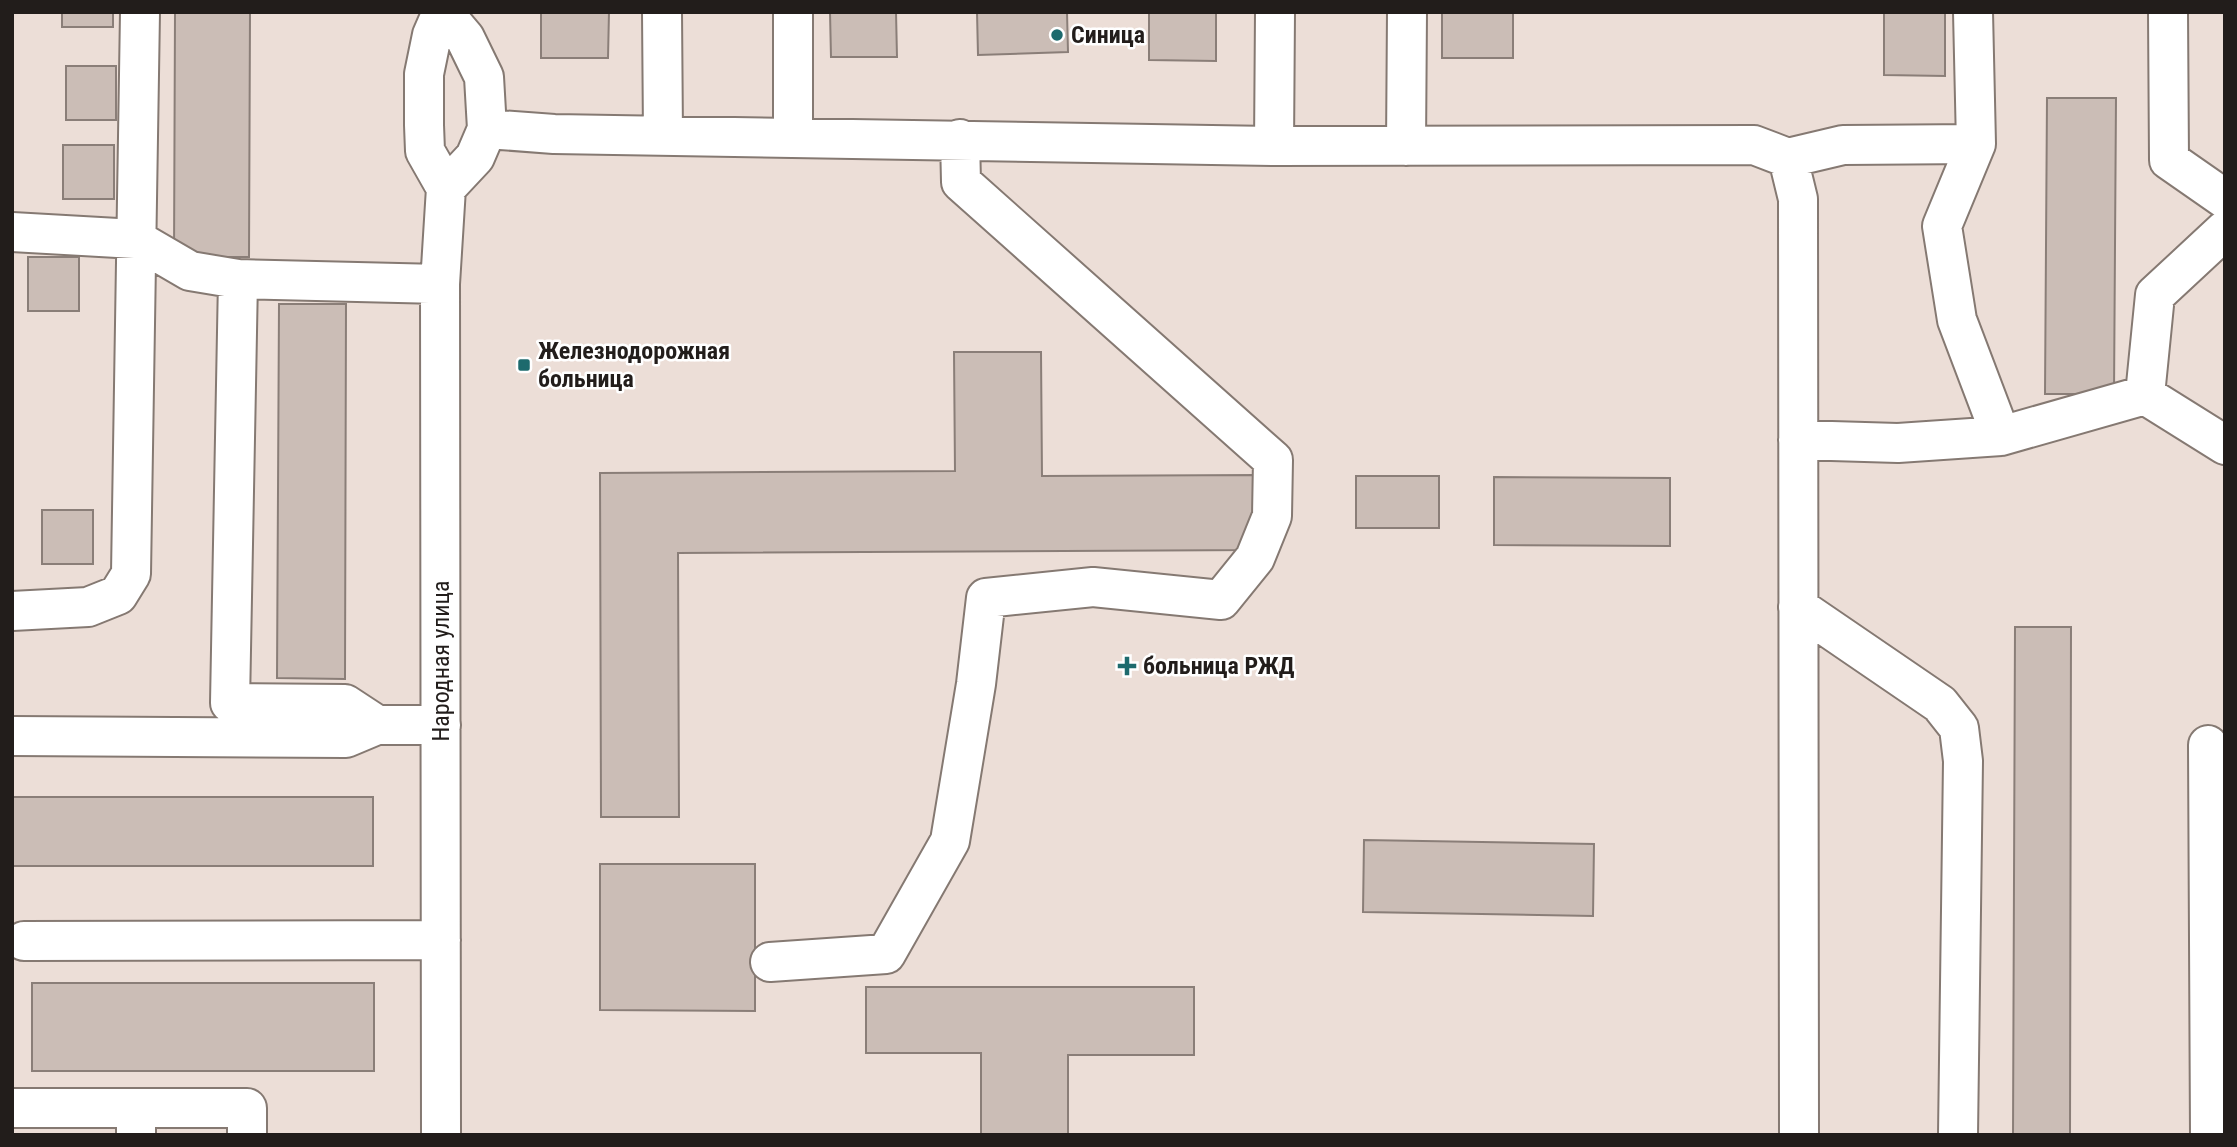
<svg xmlns="http://www.w3.org/2000/svg" width="2237" height="1147" font-family="'Roboto Condensed',sans-serif">
	<style>
		.building { fill: #cbbdb6; stroke: #8a7e78; stroke-width: 2 }
		.lines { fill: none; stroke-linecap: round; stroke-linejoin: round }
		.minor-casing { stroke: #857972; stroke-width: 42 }
		.minor { stroke: #fff; stroke-width: 38 }
		.poi-dot { fill: #1d6a6d; stroke: #fff; stroke-width: 2.5 }
		.labels { text-anchor: middle; stroke-width: 5; stroke-linejoin: round; paint-order: stroke }
		.poi-label { font-size: 24px; font-weight: bold; fill: #221d1b; stroke: #fff; text-anchor: start }
		.street-label { font-size: 24px; fill: #221d1b; stroke: #fff }
	</style>
	<rect width="100%" height="100%" fill="#ecded7"/>
	<path class="building" d="M 62,12 L 113,12 L 113,27 L 62,27 Z
		M 175,12 L 250,12 L 249,257 L 174,257 Z
		M 541,12 L 609,12 L 608,58 L 541,58 Z
		M 830,12 L 896,12 L 897,57 L 831,57 Z
		M 977,12 L 1067,12 L 1068,52 L 978,55 Z
		M 1149,12 L 1216,12 L 1216,61 L 1149,60 Z
		M 1442,12 L 1513,12 L 1513,58 L 1442,58 Z
		M 1884,12 L 1945,12 L 1945,76 L 1884,75 Z
		M 66,66 L 116,66 L 116,120 L 66,120 Z
		M 2047,98 L 2116,98 L 2114,394 L 2045,394 Z
		M 63,145 L 114,145 L 114,199 L 63,199 Z
		M 28,257 L 79,257 L 79,311 L 28,311 Z
		M 279,304 L 346,304 L 345,679 L 277,678 Z
		M 954,352 L 1041,352 L 1042,476 L 1256,475 L 1256,550 L 678,553 L 679,817 L 601,817 L 600,473 L 955,471 Z
		M 1356,476 L 1439,476 L 1439,528 L 1356,528 Z
		M 1494,477 L 1670,478 L 1670,546 L 1494,545 Z
		M 42,510 L 93,510 L 93,564 L 42,564 Z
		M 2015,627 L 2071,627 L 2070,1135 L 2013,1135 Z
		M 12,797 L 373,797 L 373,866 L 12,866 Z
		M 1364,840 L 1594,844 L 1593,916 L 1363,912 Z
		M 600,864 L 755,864 L 755,1011 L 600,1010 Z
		M 32,983 L 374,983 L 374,1071 L 32,1071 Z
		M 866,987 L 1194,987 L 1194,1055 L 1068,1055 L 1068,1135 L 981,1135 L 981,1053 L 866,1053 Z"/>
	<g class="lines">
		<g class="minor-casing">
			<path id="minor" d="M 443,12 L 465,38 L 484,77 L 487,129 L 475,157 L 446,188
				M 662,12 L 663,135
				M 2168,12 L 2169,160 L 2225,199
				M 487,129 L 554,134 L 1274,146 L 1754,145 L 1788,158 L 1798,199 L 1799,1135
				M 793,136 L 793,12
				M 1976,144 L 1942,226 L 1957,320 L 2001,436
				M 1274,146 L 1275,12
				M 1406,146 L 1407,12
				M 1788,158 L 1843,145 L 1976,144 L 1973,12
				M 12,232 L 135,239 L 190,271 L 238,279 L 440,284
				M 238,279 L 230,703 L 345,704 L 377,725
				M 2145,395 L 2225,445
				M 1798,440 L 1898,443 L 2001,436 L 2145,395 L 2155,295 L 2225,230
				M 1798,607 L 1940,704 L 1959,728 L 1963,761 L 1958,1135
				M 12,611 L 88,607 L 118,595 L 131,574 L 140,12
				M 12,736 L 346,738 L 377,725 L 441,725
				M 2208,745 L 2210,1135
				M 24,941 L 441,940
				M 770,962 L 886,954 L 950,841 L 976,684 L 986,598 L 1093,587 L 1221,600 L 1255,558 L 1272,516 L 1273,460 L 961,182 L 960,139
				M 12,1108 L 136,1108 L 136,1135
				M 136,1108 L 247,1108 L 247,1135
				M 441,1135 L 440,284 L 446,188 L 425,151 L 424,125 L 424,74 L 432,35 L 442,12"/>
		</g>
		<use href="#minor" class="minor"/>
	</g>
	<g class="poi-dot">
		<circle cx="1057" cy="35" r="7"/>
		<rect x="517" y="358" width="14" height="14" rx="3.5"/>
		<path d="M1123.5 655.5h7v7h7v7h-7v7h-7v-7h-7v-7h7z"/>
	</g>
	<g class="labels">
		<g class="poi-label">
			<text x="1071" y="43">Синица</text>
			<text x="538" y="359">Железнодорожная<tspan x="538" dy="28">больница</tspan></text>
			<text x="1143" y="674">больница РЖД</text>
		</g>
		<g class="street-label">
			<text transform="translate(441 661) rotate(-90)" y="8">Народная улица</text>
		</g>
	</g>
	<rect width="2237" height="1147" fill="none" stroke="#221d1b" stroke-width="28"/>
</svg>
